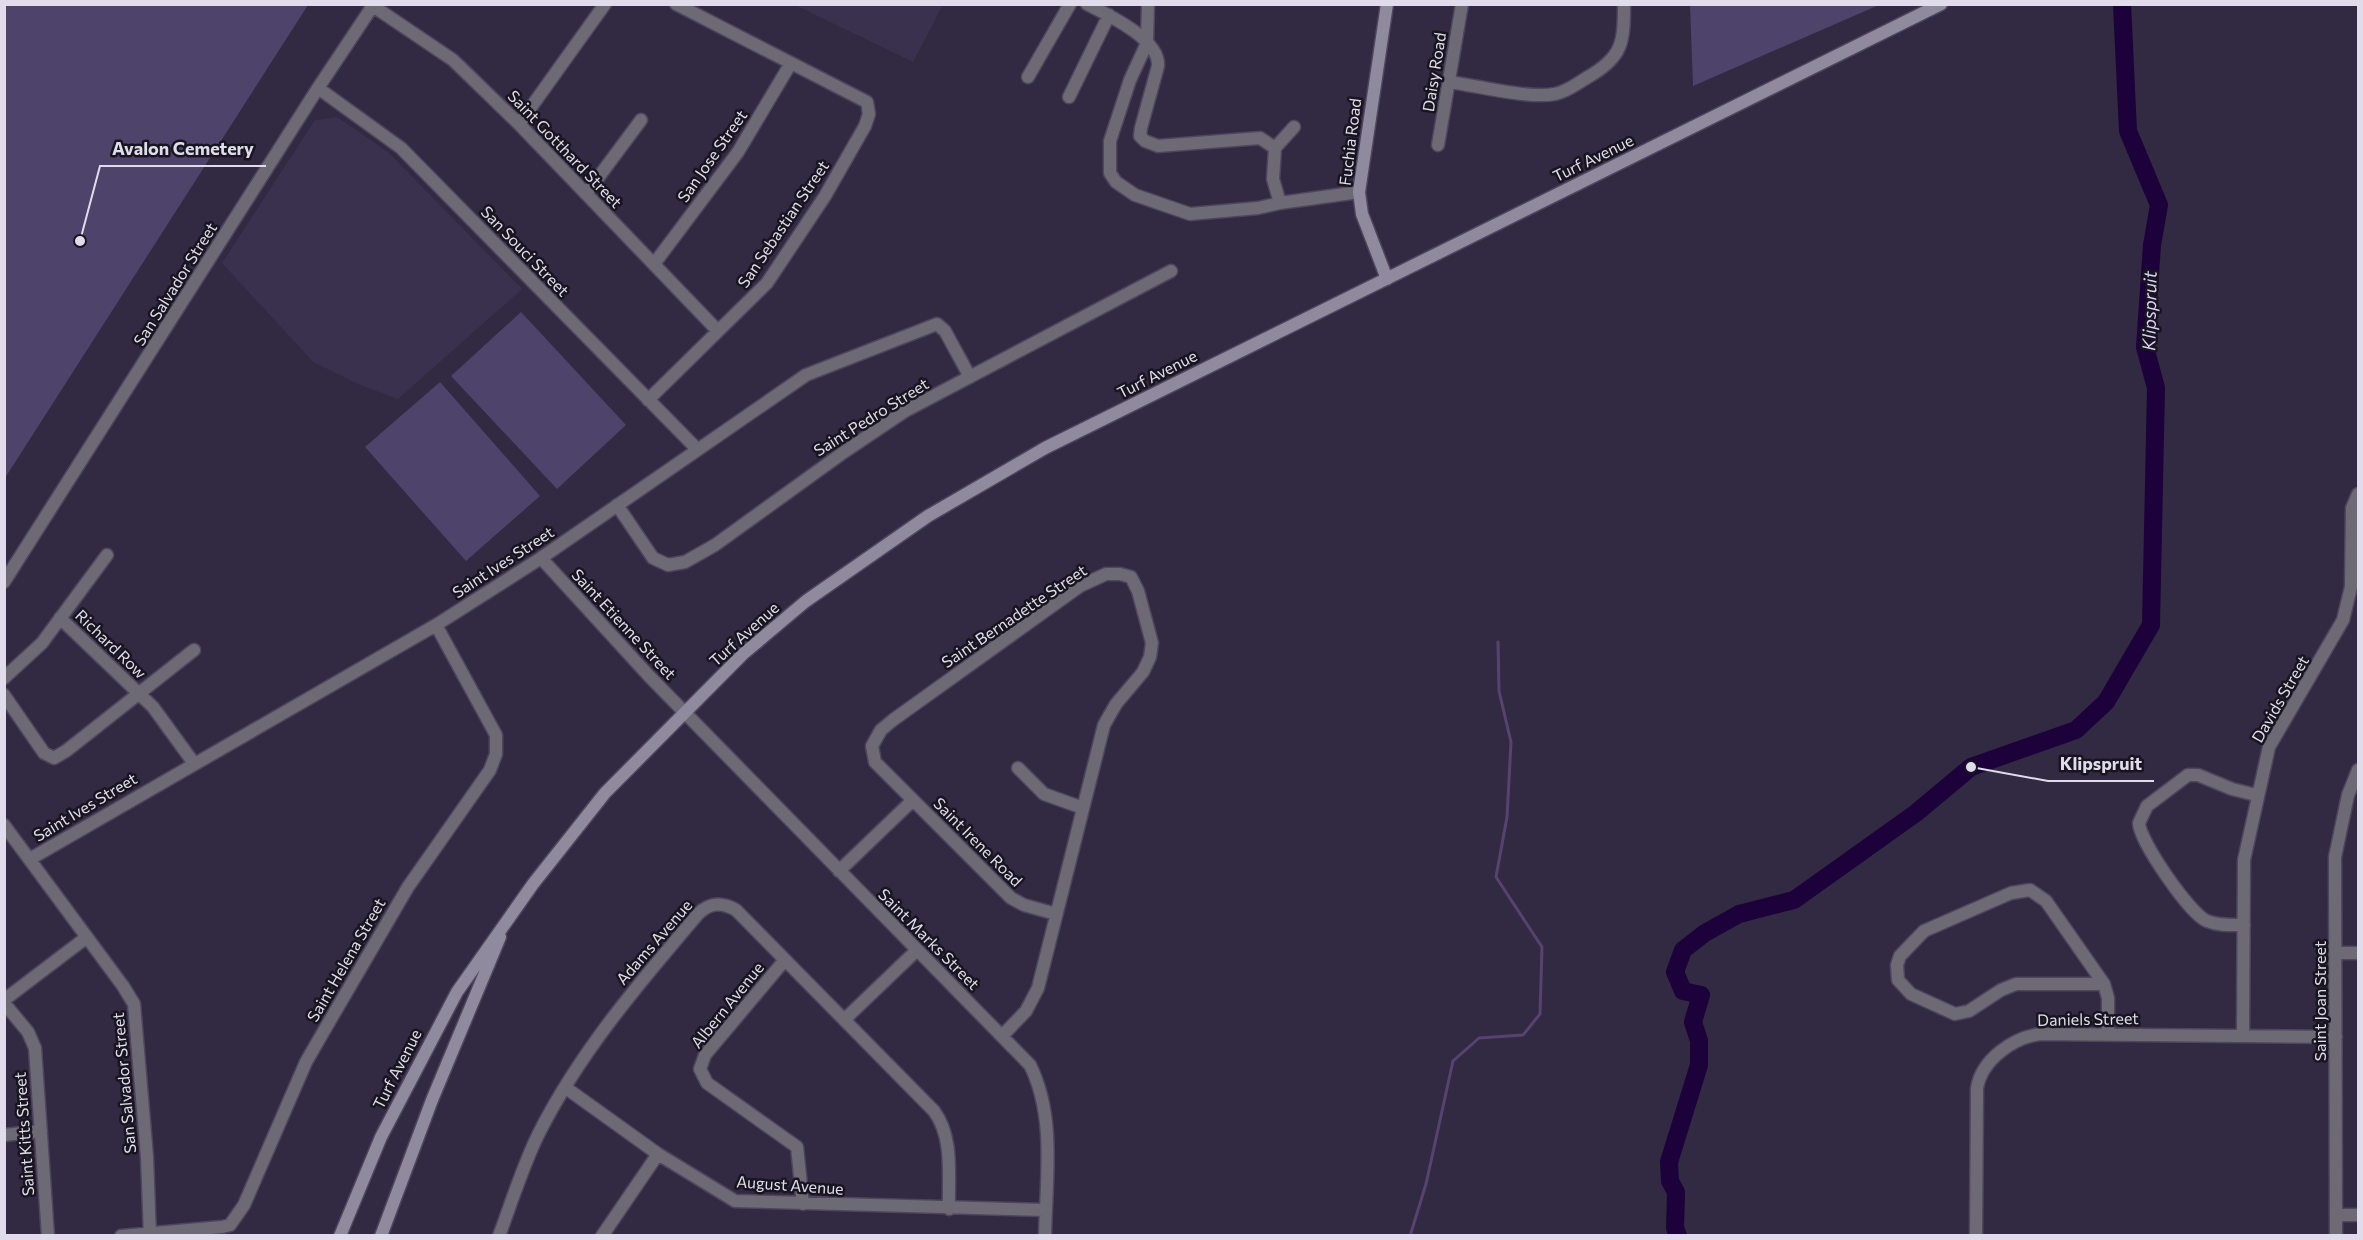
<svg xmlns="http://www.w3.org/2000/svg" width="2363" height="1240" font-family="Commissioner,sans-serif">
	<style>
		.built { fill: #3a314f }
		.green { fill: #4e436a }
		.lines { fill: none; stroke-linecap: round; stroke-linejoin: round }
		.stream { stroke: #574370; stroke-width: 3 }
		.river { stroke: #1c013b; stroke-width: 18 }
		.street-casing { stroke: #4d465d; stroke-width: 15 }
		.secondary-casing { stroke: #4d465d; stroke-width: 15 }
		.street { stroke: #6d6a76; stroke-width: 12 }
		.secondary { stroke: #8f8a9e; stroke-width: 12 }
		.labels { text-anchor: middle; stroke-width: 5; stroke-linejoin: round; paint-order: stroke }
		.street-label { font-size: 16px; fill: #e0dceb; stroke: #181520 }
		.water-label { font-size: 18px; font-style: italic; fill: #dad1f6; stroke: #181520 }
		.leader { fill: none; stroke: #e0dceb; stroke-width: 2 }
		.callout-dot { fill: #e0dceb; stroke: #181520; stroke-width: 2 }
		.callout-label { font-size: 18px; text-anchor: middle; font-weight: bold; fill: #e0dceb; stroke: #181520; stroke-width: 5; stroke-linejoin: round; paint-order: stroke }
	</style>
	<rect width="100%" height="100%" fill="#312a42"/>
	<path class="built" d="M 795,5 L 943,4 L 943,5 L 913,62 Z
		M 337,117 L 388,152 L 522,289 L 398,399 L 360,385 L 313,362 L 222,263 L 315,120 Z"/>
	<path class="green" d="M 5,4 L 308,5 L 5,478 L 4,5 Z
		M 1690,4 L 1879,4 L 1879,5 L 1693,86 Z
		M 521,312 L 626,425 L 557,489 L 451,376 Z
		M 440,382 L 540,496 L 466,561 L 365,447 Z"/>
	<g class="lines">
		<path class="stream" d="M 1410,1236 L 1426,1184 L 1453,1061 L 1479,1038 L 1523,1035 L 1540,1014 L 1542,947 L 1496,877 L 1507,817 L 1511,742 L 1499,691 L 1498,642"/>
		<path class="river" d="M 1678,1236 L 1675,1228 L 1676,1192 L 1670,1181 L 1669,1162 L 1699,1065 L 1699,1041 L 1693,1022 L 1701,995 L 1683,991 L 1675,972 L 1683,950 L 1705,933 L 1739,914 L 1794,900 L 1916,813 L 1971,767 L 2076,730 L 2106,702 L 2151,625 L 2156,388 L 2145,347 L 2152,245 L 2159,205 L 2128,131 L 2122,4"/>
		<g class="street-casing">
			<path id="street" d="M 1087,4 C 1108,15 1160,39 1158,66 L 1141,128 L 1140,136 L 1145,141 L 1158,146 L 1260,138 L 1275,148 L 1273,179 L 1280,203 L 1359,192
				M 1148,4 L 1147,43 L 1130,80 L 1110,141 L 1110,173 L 1116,182 L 1135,195 L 1190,214 L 1258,208 L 1280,203
				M 373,6 L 453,60 L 519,124 L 718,331
				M 1028,77 L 1070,4
				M 1450,82 C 1478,86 1529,99 1555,94 C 1567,92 1578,83 1588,77 C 1623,57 1624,42 1624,4
				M 318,88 L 401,148 L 697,449
				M 1069,97 L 1109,15
				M 519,124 L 605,4
				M 1438,145 L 1462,4
				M 1275,148 L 1294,127
				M 586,194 L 641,120
				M 654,264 L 738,152 L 791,63
				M 648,400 L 767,283 L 825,196 L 865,126 L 869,114 L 867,102 L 676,4
				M 617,505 L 653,558 L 668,565 L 685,562 L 715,545 L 844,452 L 905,411 L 1171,271
				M 541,558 L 649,676 L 1030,1065 C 1056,1117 1046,1179 1045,1236
				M 4,582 L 318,88 L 374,4
				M 60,618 L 153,707 L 193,762
				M 4,678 L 42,643 L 107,555
				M 4,695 L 44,753 L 54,758 L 66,751 L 194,650
				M 1018,768 L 1044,794 L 1083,808
				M 4,825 L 123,986 L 134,1004 L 147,1157 L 150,1236
				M 30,859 L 436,625 L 541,558 L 806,375 L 937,324 L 945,331 L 970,377
				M 839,871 L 913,800
				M 2244,925 C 2232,925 2219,926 2207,921 C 2190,914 2140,842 2139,823 L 2147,806 L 2188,775 L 2198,775 L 2232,789 L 2256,795
				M 2336,953 L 2358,953
				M 784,961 L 705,1055 L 700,1069 L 707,1083 L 797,1147 L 803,1204
				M 2104,984 L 2016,984 L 2001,990 L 1969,1011 L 1955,1014 L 1911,994 L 1898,980 L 1897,965 L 1900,956 L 1924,931 L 2011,893 L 2030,890 L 2046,901 L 2104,984 L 2108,998 L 2108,1034
				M 4,1000 L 87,937
				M 4,1003 L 28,1032 L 35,1048 L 48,1236
				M 845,1019 L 916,951
				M 1003,1035 L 1026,1011 L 1038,988 L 1104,725 L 1116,704 L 1143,672 L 1150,657 L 1152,643 L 1138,591 L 1131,577 L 1120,574 L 1106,574 L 1080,586 L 893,720 L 881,730 L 872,746 L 875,762 L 1011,898 L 1024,905 L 1056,914
				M 2243,1035 L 2244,860 L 2269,747 L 2343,620 L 2351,587 L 2352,508 L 2358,494
				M 566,1088 L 658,1154 L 735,1201 L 1046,1210
				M 4,1135 L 41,1131
				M 2336,1215 L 2358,1215
				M 121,1236 L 222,1227 L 230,1225 L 244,1205 L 306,1062 L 325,1029 L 408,887 L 490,770 L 496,754 L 496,735 L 436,625
				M 499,1236 C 512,1201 523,1165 539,1133 C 580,1052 640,982 698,914 C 710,902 722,902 736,910 L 934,1111 C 954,1138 948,1176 949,1209
				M 602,1236 L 658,1154
				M 1976,1236 L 1977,1088 C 1982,1059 2014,1037 2041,1034 L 2336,1037
				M 2336,1236 L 2335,857 L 2348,795 L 2358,770"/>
		</g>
		<g class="secondary-casing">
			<path id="secondary" d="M 1387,4 L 1359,192 L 1362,214 L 1387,279
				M 340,1236 L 381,1137 L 457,992 L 533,884 L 605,793 L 743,654 L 806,601 L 928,516 L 1045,448 L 1941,4
				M 381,1236 L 432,1100 L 500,937"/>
		</g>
		<use href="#street" class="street"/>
		<use href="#secondary" class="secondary"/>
	</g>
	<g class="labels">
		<g class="street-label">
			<text transform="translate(1434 72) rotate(-81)" y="6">Daisy Road</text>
			<text transform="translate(1350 142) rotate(-83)" y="6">Fuchia Road</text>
			<text transform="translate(565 149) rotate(46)" y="6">Saint Gotthard Street</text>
			<text transform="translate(712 156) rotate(-55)" y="6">San Jose Street</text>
			<text transform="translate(1593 158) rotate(-26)" y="6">Turf Avenue</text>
			<text transform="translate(783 224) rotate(-56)" y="6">San Sebastian Street</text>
			<text transform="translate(525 251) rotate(46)" y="6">San Souci Street</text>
			<text transform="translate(175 284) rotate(-58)" y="6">San Salvador Street</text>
			<text transform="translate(1157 374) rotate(-27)" y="6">Turf Avenue</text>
			<text transform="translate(871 417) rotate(-32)" y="6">Saint Pedro Street</text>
			<text transform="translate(503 562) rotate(-33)" y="6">Saint Ives Street</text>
			<text transform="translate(1014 616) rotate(-34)" y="6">Saint Bernadette Street</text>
			<text transform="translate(624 624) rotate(47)" y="6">Saint Etienne Street</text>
			<text transform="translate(744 634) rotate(-42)" y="6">Turf Avenue</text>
			<text transform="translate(111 644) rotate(44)" y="6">Richard Row</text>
			<text transform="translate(2280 699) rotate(-60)" y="6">Davids Street</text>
			<text transform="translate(85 807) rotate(-31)" y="6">Saint Ives Street</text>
			<text transform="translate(978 842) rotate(45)" y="6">Saint Irene Road</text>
			<text transform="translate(929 939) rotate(45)" y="6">Saint Marks Street</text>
			<text transform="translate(654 942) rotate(-49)" y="6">Adams Avenue</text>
			<text transform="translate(346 960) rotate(-60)" y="6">Saint Helena Street</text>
			<text transform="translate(2320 1001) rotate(-90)" y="6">Saint Joan Street</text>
			<text transform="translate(727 1005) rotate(-51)" y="6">Albern Avenue</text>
			<text transform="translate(2088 1019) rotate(-1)" y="6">Daniels Street</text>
			<text transform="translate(397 1069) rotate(-63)" y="6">Turf Avenue</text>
			<text transform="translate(124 1083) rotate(-95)" y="6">San Salvador Street</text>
			<text transform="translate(24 1134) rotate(-94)" y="6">Saint Kitts Street</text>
			<text transform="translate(790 1185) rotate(4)" y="6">August Avenue</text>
		</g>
		<g class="water-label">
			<text transform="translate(2150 311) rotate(-89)" y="6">Klipspruit</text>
		</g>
	</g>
	<path class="leader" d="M80 241L100 166H266M1971 767L2048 781H2154"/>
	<g class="callout-dot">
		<circle cx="80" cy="241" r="6"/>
		<circle cx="1971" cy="767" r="6"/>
	</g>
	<g class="callout-label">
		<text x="183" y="155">Avalon Cemetery</text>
		<text x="2101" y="770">Klipspruit</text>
	</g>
	<rect width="2363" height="1240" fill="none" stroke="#e0dceb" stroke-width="12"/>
</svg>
